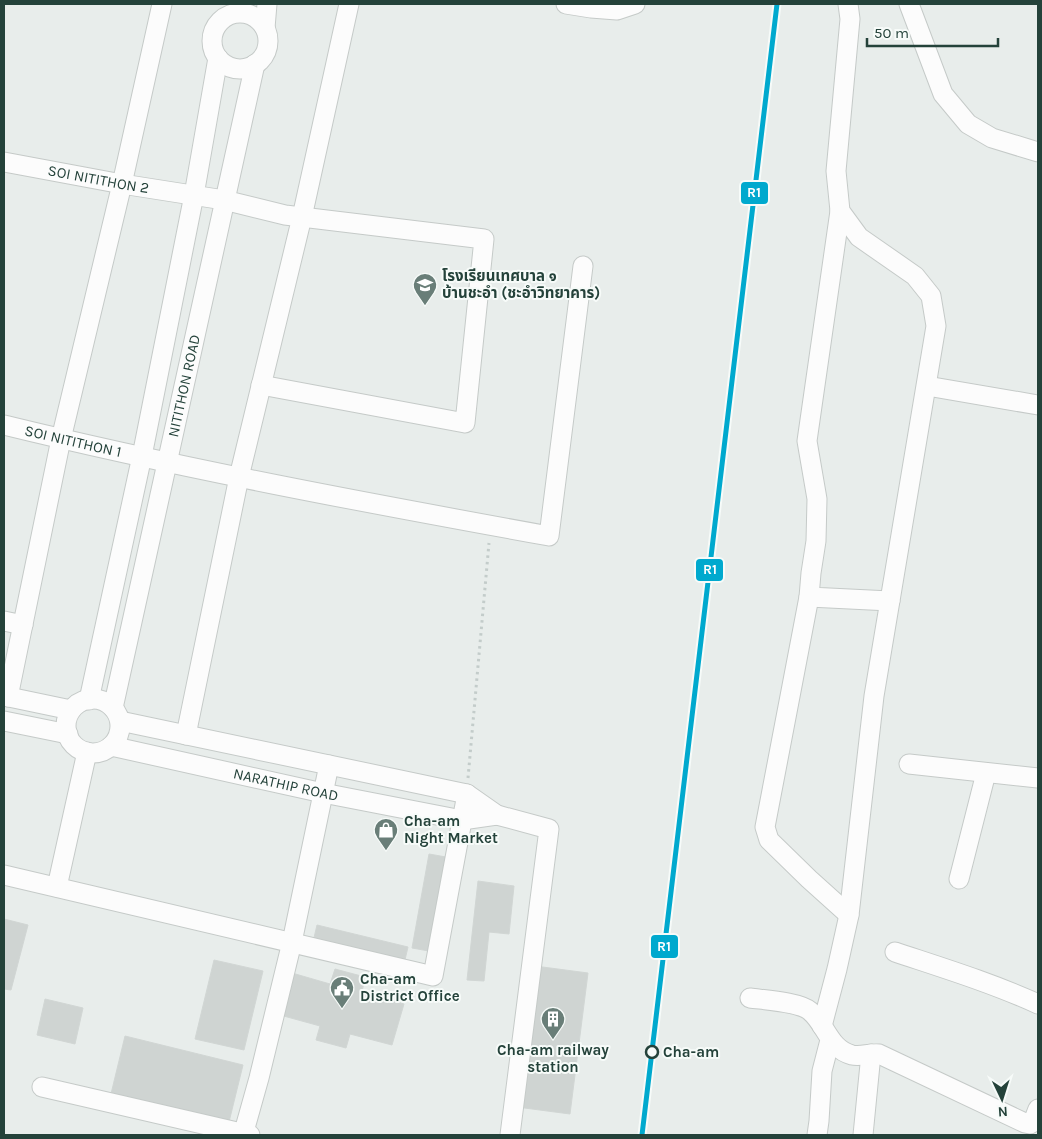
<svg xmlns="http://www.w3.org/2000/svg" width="1042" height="1139" font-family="Karla,'Noto Sans Thai',sans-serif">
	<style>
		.building { fill: #cfd4d2; stroke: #d1d6d4 }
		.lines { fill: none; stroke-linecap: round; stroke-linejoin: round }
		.minor-casing { stroke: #c5cac8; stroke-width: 21 }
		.path { stroke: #c3ccca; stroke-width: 3; stroke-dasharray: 2.5 4; stroke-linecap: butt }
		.minor { stroke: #fcfcfc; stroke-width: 19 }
		.rail-1-casing { stroke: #f7fbf9; stroke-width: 9 }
		.rail-1 { stroke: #00a9ce; stroke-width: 5 }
		.stop-dot { fill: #f7fbf9; stroke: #24423a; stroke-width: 2.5 }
		.labels { text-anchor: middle; stroke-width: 4; stroke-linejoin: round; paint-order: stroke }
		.street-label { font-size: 15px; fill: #24423a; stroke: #f7fbf9 }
		.poi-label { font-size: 15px; font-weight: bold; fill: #24423a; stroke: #f7fbf9; text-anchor: start }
		.stop-label { font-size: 15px; font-weight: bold; fill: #24423a; stroke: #f7fbf9; text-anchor: start }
		.line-badge { stroke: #f7fbf9; stroke-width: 2 }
		.badge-label { font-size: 14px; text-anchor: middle; font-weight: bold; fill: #fff }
	</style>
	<rect width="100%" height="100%" fill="#e8edeb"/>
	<path class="building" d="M 429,854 L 446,857 L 429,951 L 412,948 Z
		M 478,881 L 514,886 L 509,934 L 489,932 L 484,981 L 467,980 Z
		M 4,919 L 28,925 L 11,990 L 4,989 Z
		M 317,925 L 408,947 L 404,964 L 313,942 Z
		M 214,960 L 263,971 L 244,1050 L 195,1039 Z
		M 535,966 L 588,973 L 570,1114 L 517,1107 Z
		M 335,969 L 365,977 L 362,992 L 404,1004 L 392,1045 L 350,1034 L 346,1048 L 316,1040 L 320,1026 L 280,1015 L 292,973 L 330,984 Z
		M 45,999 L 83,1008 L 75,1044 L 37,1035 Z
		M 125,1036 L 243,1065 L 228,1126 L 110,1098 Z"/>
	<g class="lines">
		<g class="minor-casing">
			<g id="minor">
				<path d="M 566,4 L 591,8 L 617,10 L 635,4"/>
				<path d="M 909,4 L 943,94 L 968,124 L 992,138 L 1038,152"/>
				<circle cx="240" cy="41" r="28"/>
				<path d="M 265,28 L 267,4"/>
				<path id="s1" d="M 4,162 L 122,184 L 224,200 L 285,215 L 484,239 L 465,423 L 261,385"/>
				<path d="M 840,211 L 807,441 L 817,499 L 816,541 L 811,573 L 809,597 L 890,601"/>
				<path d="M 927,386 L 1038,405"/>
				<path id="s2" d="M 4,425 C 184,469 367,503 549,536 L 583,266"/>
				<path d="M 809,597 L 765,827 L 769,840 L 809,879 L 849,915"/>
				<path d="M 4,621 L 23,625"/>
				<path d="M 4,696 L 71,710"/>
				<path d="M 8,697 L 61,439 L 122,184 L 162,4"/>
				<circle cx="93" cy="726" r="27"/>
				<path d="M 89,700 L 142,456 L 194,195 L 218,58"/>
				<path id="s3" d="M 113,708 L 255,64"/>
				<path d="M 4,721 L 68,734"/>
				<path d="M 120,721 L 467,794 L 497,815 L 549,829 L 510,1135"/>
				<path d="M 186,735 L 239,477 L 302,217 L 349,4"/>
				<path id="s4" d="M 111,746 L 323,793 L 462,820 L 497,815"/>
				<path d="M 909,764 L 1038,778"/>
				<path d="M 4,875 L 433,976 L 467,794"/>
				<path d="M 959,879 L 986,773"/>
				<path d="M 57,887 L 87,752"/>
				<path d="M 895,952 C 943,968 992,983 1038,1004"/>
				<path d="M 750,998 C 765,1000 800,1002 810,1011 C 826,1024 829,1049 852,1055 C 861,1057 869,1053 879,1054 L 1025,1123 L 1030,1124 L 1033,1122 L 1038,1109"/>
				<path d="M 822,1026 L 837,969 L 849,915 L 874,696 L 936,326 L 931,296 L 915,276 L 859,237 L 840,211 L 836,171 L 850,19 L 848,4"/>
				<path d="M 42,1087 L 250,1135"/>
				<path d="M 243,1135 L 259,1078 L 292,942 L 329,765"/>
				<path d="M 817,1135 L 819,1121 L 822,1071 L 830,1040"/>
				<path d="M 863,1135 L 871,1054"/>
			</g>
		</g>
		<path class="path" d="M 468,778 L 489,543"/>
		<use href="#minor" class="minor"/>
		<g class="rail-1-casing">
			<path id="rail-1" d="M 642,1135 L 777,4"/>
		</g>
		<use href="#rail-1" class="rail-1"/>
	</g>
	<defs>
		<g id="school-pin" transform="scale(1.25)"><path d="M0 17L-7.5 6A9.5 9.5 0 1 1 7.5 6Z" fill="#697e78" stroke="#f7fbf9"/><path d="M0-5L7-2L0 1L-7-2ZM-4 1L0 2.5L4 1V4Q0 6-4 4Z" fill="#fff"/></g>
		<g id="shop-pin" transform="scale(1.25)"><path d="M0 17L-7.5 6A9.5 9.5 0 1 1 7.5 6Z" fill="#697e78" stroke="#f7fbf9"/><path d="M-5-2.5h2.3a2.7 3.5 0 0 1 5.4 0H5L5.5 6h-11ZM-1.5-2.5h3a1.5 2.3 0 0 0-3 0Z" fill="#fff"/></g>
		<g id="civic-pin" transform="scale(1.25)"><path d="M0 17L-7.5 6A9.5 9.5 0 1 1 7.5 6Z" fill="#697e78" stroke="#f7fbf9"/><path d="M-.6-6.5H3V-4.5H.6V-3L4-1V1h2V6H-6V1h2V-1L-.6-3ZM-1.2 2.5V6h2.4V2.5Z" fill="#fff"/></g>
		<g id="building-pin" transform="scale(1.25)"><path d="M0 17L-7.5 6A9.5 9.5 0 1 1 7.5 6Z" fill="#697e78" stroke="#f7fbf9"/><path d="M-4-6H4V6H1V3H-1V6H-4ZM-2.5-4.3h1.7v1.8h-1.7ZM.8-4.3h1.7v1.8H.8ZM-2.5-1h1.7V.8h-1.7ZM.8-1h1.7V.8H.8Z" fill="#fff"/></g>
	</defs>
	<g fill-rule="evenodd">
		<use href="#school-pin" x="425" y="285"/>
		<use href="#shop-pin" x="386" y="830"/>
		<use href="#civic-pin" x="342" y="988"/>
		<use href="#building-pin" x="553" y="1019"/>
	</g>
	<circle class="stop-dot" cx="652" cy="1052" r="6"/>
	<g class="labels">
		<g class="street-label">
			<text dy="5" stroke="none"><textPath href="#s1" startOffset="96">SOI NITITHON 2</textPath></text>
			<text dy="5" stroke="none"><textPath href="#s3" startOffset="330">NITITHON ROAD</textPath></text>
			<text dy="5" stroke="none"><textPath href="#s2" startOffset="71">SOI NITITHON 1</textPath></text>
			<text dy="5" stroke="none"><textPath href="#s4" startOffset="179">NARATHIP ROAD</textPath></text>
		</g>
		<g class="poi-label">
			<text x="442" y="281">โรงเรียนเทศบาล ๑<tspan x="442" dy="17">บ้านชะอำ (ชะอำวิทยาคาร)</tspan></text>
			<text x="404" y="826">Cha-am<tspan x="404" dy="17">Night Market</tspan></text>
			<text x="360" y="984">Cha-am<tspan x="360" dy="17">District Office</tspan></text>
			<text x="553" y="1055" text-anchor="middle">Cha-am railway<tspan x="553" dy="17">station</tspan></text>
		</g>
		<g class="stop-label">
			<text x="663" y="1057">Cha-am</text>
		</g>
	</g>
	<g class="line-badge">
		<rect x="740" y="181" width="29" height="24" rx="5" fill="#00a9ce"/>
		<rect x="695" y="558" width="29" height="24" rx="5" fill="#00a9ce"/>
		<rect x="650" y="934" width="29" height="25" rx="5" fill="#00a9ce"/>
	</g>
	<g class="badge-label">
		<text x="754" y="197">R1</text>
		<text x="710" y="574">R1</text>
		<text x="664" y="951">R1</text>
	</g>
	<rect width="1042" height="1139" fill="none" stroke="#24423a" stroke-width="10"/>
	<g transform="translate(1002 1099) rotate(176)" stroke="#f7fbf9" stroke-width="4" paint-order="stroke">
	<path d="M0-4L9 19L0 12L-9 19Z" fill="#24423a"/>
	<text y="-8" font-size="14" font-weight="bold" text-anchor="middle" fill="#24423a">N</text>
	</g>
	<path d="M867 38v8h131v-8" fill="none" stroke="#24423a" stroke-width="2.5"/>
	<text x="874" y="38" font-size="15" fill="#24423a" stroke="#f7fbf9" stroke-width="4" paint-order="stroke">50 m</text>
</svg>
